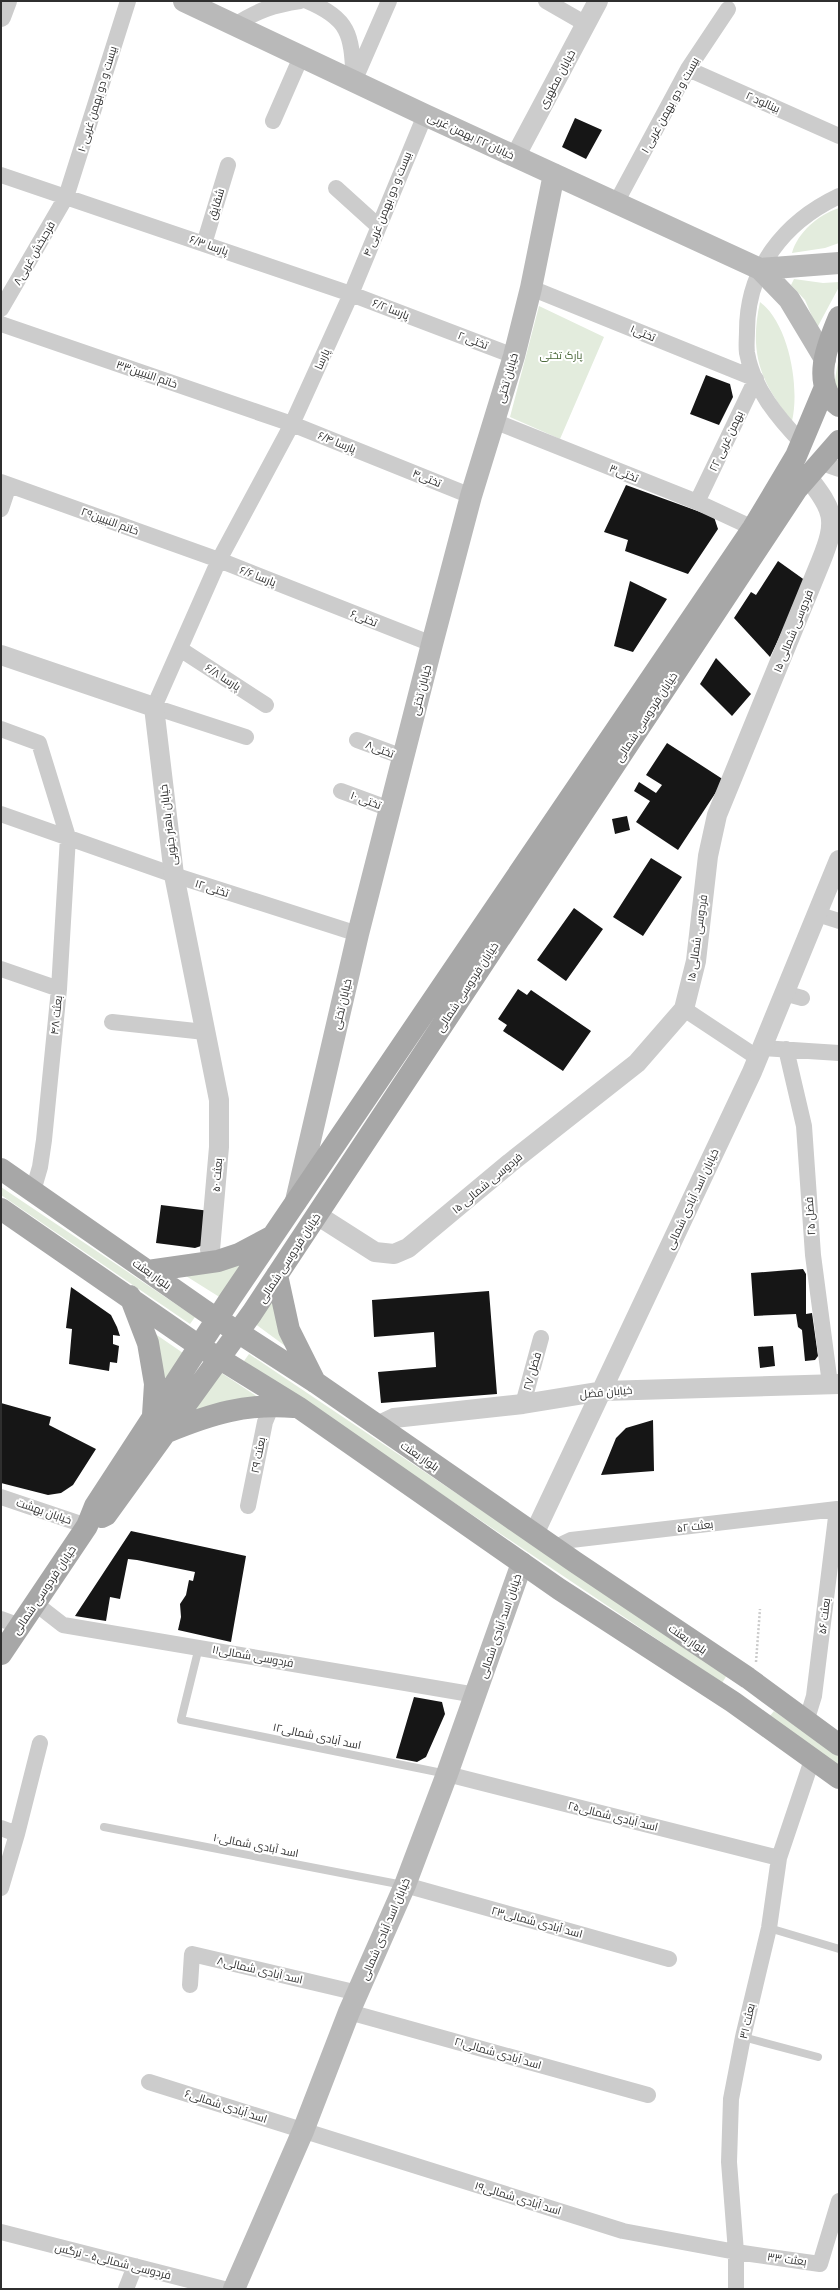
<svg xmlns="http://www.w3.org/2000/svg" width="840" height="2290" font-family="Mulish,Cairo,sans-serif">
	<style>
		.green { fill: #e3ecdd }
		.building { fill: #161616 }
		.lines { fill: none; stroke-linecap: round; stroke-linejoin: round }
		.path { stroke: #ccc; stroke-width: 2.5; stroke-dasharray: 2 2; stroke-linecap: butt }
		.service { stroke: #ccc; stroke-width: 8 }
		.minor { stroke: #ccc; stroke-width: 16 }
		.tertiary { stroke: #ccc; stroke-width: 20 }
		.secondary { stroke: #b9b9b9; stroke-width: 22 }
		.primary { stroke: #a7a7a7; stroke-width: 22 }
		.labels { text-anchor: middle; stroke-width: 4; stroke-linejoin: round; paint-order: stroke }
		.street-label { font-size: 11px; fill: #2f2f2f; stroke: #fff }
		.park-label { font-size: 11px; fill: #4c6a3c; stroke: #fff }
	</style>
	<rect width="100%" height="100%" fill="#fff"/>
	<path class="green" d="M 839,208 L 839,243 L 825,248 L 792,253 C 798,232 818,215 839,208 Z
		M 794,279 L 823,283 L 839,282 L 839,287 L 817,328 L 805,300 L 791,285 Z
		M 760,302 C 789,324 800,387 792,421 C 760,382 749,353 760,302 Z
		M 539,306 L 604,337 L 560,439 L 510,417 Z
		M 839,356 L 839,396 L 834,385 Z
		M 1,1187 L 195,1317 L 190,1324 L 1,1195 Z
		M 248,1258 L 221,1298 L 178,1271 Z
		M 272,1294 L 296,1354 L 254,1323 Z
		M 151,1331 L 183,1353 L 161,1387 Z
		M 249,1354 L 727,1675 L 722,1683 L 244,1361 Z
		M 220,1372 L 261,1399 L 191,1415 Z
		M 774,1711 L 839,1756 L 839,1767 L 769,1717 Z"/>
	<path class="building" d="M 575,118 L 602,130 L 586,159 L 562,147 Z
		M 706,375 L 730,384 L 733,397 L 719,425 L 690,414 Z
		M 626,485 L 714,517 L 718,529 L 688,574 L 625,551 L 628,540 L 604,532 Z
		M 778,561 L 806,581 L 770,657 L 734,618 L 751,592 L 756,595 Z
		M 630,581 L 667,599 L 633,652 L 614,646 Z
		M 716,658 L 751,694 L 732,716 L 700,684 Z
		M 667,743 L 724,780 L 678,850 L 636,822 L 650,801 L 634,791 L 639,782 L 656,793 L 662,785 L 646,775 Z
		M 627,816 L 630,830 L 615,834 L 612,819 Z
		M 651,858 L 682,877 L 643,936 L 613,917 Z
		M 574,908 L 603,929 L 566,981 L 537,960 Z
		M 518,989 L 527,995 L 531,990 L 591,1031 L 563,1071 L 503,1031 L 507,1025 L 498,1019 Z
		M 161,1205 L 210,1211 L 201,1246 L 195,1248 L 156,1243 Z
		M 803,1269 L 806,1274 L 806,1314 L 812,1313 L 818,1356 L 815,1360 L 805,1361 L 802,1330 L 798,1327 L 796,1314 L 754,1316 L 751,1273 Z
		M 71,1287 L 111,1315 L 117,1327 L 120,1336 L 113,1335 L 113,1344 L 119,1346 L 117,1363 L 110,1362 L 109,1371 L 69,1364 L 72,1329 L 66,1328 Z
		M 489,1291 L 497,1394 L 381,1403 L 378,1372 L 436,1367 L 434,1332 L 374,1337 L 372,1300 Z
		M 773,1346 L 775,1366 L 760,1368 L 758,1347 Z
		M 1,1403 L 51,1417 L 49,1425 L 96,1449 L 73,1485 L 61,1493 L 48,1495 L 1,1483 Z
		M 653,1420 L 654,1471 L 601,1475 L 616,1438 L 626,1428 Z
		M 131,1531 L 246,1556 L 231,1642 L 178,1630 L 181,1617 L 180,1604 L 186,1595 L 189,1580 L 193,1581 L 195,1572 L 137,1560 L 128,1559 L 120,1599 L 110,1597 L 106,1621 L 75,1616 Z
		M 414,1697 L 442,1702 L 445,1714 L 426,1757 L 417,1762 L 396,1758 Z"/>
	<g class="lines">
		<path class="path" d="M 756,1662 L 760,1609"/>
		<path class="service" d="M 199,1647 L 181,1720 L 447,1774
			M 104,1827 L 403,1885
			M 769,1928 L 839,1949
			M 743,2037 L 818,2057"/>
		<path class="minor" d="M 307,1 C 352,20 351,36 354,81
			M 546,1 L 586,24
			M 235,25 C 258,10 274,5 300,1
			M 688,69 L 839,136
			M 355,79 L 389,1
			M 273,121 L 301,57
			M 1,175 L 351,294 L 514,356
			M 336,188 L 378,226
			M 616,203 L 688,69 L 728,9
			M 204,244 L 228,165
			M 531,288 L 756,379 L 697,502
			M 1,309 L 66,197 L 128,1
			M 1,324 L 292,424 L 471,496
			M 494,421 L 697,502 L 753,528
			M 802,443 C 778,418 753,388 747,353 C 746,346 747,338 747,331 C 747,269 784,222 839,196
			M 819,462 L 839,469
			M 1,482 L 219,560 L 432,644
			M 1,509 L 9,485
			M 180,649 L 266,705
			M 1,729 L 39,743 L 68,837 L 59,989 L 44,1140 L 40,1167 L 33,1191
			M 246,737 L 154,707 L 219,560 L 292,424 L 351,294 L 425,115
			M 357,740 L 403,757
			M 341,791 L 390,809
			M 1,814 L 174,875 L 358,934
			M 817,914 L 839,921
			M 1,969 L 59,989
			M 784,993 L 802,998
			M 684,1009 L 758,1058
			M 112,1022 L 205,1032
			M 762,1048 L 839,1053
			M 786,1049 L 804,1126 L 813,1255 L 830,1384
			M 523,1404 L 541,1338
			M 1,1497 L 87,1526
			M 248,1506 L 265,1422 L 272,1405
			M 554,1548 L 571,1540 L 837,1509 L 814,1696 L 806,1722
			M 36,1604 L 63,1625 L 476,1695
			M 1,1619 L 20,1626
			M 447,1774 L 779,1858
			M 1,1828 L 17,1834 L 1,1888
			M 17,1834 L 40,1743
			M 405,1885 L 669,1959
			M 190,1985 L 192,1954 L 358,1993
			M 349,2012 L 648,2095
			M 149,2082 L 623,2231 L 736,2252 L 820,2264 L 839,2201
			M 1,2232 L 224,2289
			M 126,2289 L 135,2266
			M 736,2289 L 736,2252 L 729,2162 L 731,2099 L 743,2037 L 769,1928 L 779,1858 L 812,1760"/>
		<path class="tertiary" d="M 1,17 L 7,1
			M 515,157 L 598,1
			M 1,655 L 154,707 L 174,875 L 219,1100 L 219,1147 L 210,1250
			M 317,1215 L 375,1252 L 394,1254 L 408,1248 L 510,1163 L 637,1063 L 684,1009 L 696,961 L 708,856 L 717,815 L 821,561 C 838,519 834,511 807,476
			M 377,1426 L 394,1418 L 523,1404 L 603,1391 L 839,1384
			M 534,1534 L 752,1072 L 839,860"/>
		<path class="secondary" d="M 184,1 L 425,115 L 760,269 L 789,299 L 825,359
			M 760,269 L 839,263
			M 296,1201 L 358,934 L 432,644 L 471,496 L 514,356 L 531,288 L 554,174
			M 234,2289 L 303,2131 L 349,2012 L 405,1885 L 447,1774 L 522,1563"/>
		<path class="primary" d="M 839,317 C 828,343 810,385 839,406
			M 1,1169 L 205,1311 L 315,1382 L 575,1562 L 748,1678 L 839,1745
			M 1,1209 L 199,1346 L 298,1407 L 559,1589 L 733,1702 L 839,1778
			M 148,1271 L 218,1261 L 239,1254 L 271,1237
			M 277,1275 L 289,1330 L 315,1382
			M 130,1296 L 148,1343 L 155,1384 L 153,1415
			M 167,1432 C 211,1414 246,1403 294,1407
			M 102,1517 L 106,1515 L 252,1313 L 797,489 L 839,441
			M 1,1654 L 87,1526 L 95,1506 L 230,1299 L 753,528 L 796,456 L 825,387"/>
	</g>
	<g class="labels">
		<g class="street-label">
			<text transform="translate(557 79) rotate(-62)" y="4">خیابان مطهری</text>
			<text transform="translate(97 99) rotate(-73)" y="4">بیست و دو بهمن غربی ۱۰</text>
			<text transform="translate(763 102) rotate(24)" y="4">بینالود ۲</text>
			<text transform="translate(670 105) rotate(-61)" y="4">بیست و دو بهمن غربی ۱</text>
			<text transform="translate(471 136) rotate(25)" y="4">خیابان ۲۲ بهمن غربی</text>
			<text transform="translate(216 204) rotate(-73)" y="4">شقایق</text>
			<text transform="translate(387 204) rotate(-68)" y="4">بیست و دو بهمن غربی ۴</text>
			<text transform="translate(209 245) rotate(19)" y="4">پارسا ۶/۳</text>
			<text transform="translate(34 253) rotate(-60)" y="4">فرحبخش غربی۸</text>
			<text transform="translate(391 309) rotate(21)" y="4">پارسا ۶/۲</text>
			<text transform="translate(643 333) rotate(22)" y="4">تختی۱</text>
			<text transform="translate(473 340) rotate(21)" y="4">تختی ۲</text>
			<text transform="translate(322 359) rotate(-66)" y="4">پارسا</text>
			<text transform="translate(147 374) rotate(19)" y="4">خاتم النبیین۳۳</text>
			<text transform="translate(507 378) rotate(-74)" y="4">خیابان تختی</text>
			<text transform="translate(726 441) rotate(-65)" y="4">۲۲ بهمن غربی</text>
			<text transform="translate(337 442) rotate(22)" y="4">پارسا ۶/۴</text>
			<text transform="translate(624 473) rotate(22)" y="4">تختی۳</text>
			<text transform="translate(427 478) rotate(22)" y="4">تختی۴</text>
			<text transform="translate(110 521) rotate(20)" y="4">خاتم النبیین۲۹</text>
			<text transform="translate(258 576) rotate(21)" y="4">پارسا ۶/۶</text>
			<text transform="translate(364 618) rotate(22)" y="4">تختی۶</text>
			<text transform="translate(793 631) rotate(-68)" y="4">فردوسی شمالی ۱۵</text>
			<text transform="translate(223 677) rotate(33)" y="4">پارسا ۶/۸</text>
			<text transform="translate(421 690) rotate(-76)" y="4">خیابان تختی</text>
			<text transform="translate(646 717) rotate(-57)" y="4">خیابان فردوسی شمالی</text>
			<text transform="translate(380 749) rotate(21)" y="4">تختی۸</text>
			<text transform="translate(366 800) rotate(20)" y="4">تختی ۱۰</text>
			<text transform="translate(168 825) rotate(-97)" y="4">خیابان باهنر جنوبی</text>
			<text transform="translate(212 888) rotate(18)" y="4">تختی ۱۲</text>
			<text transform="translate(697 938) rotate(-82)" y="4">فردوسی شمالی ۱۵</text>
			<text transform="translate(467 987) rotate(-57)" y="4">خیابان فردوسی شمالی</text>
			<text transform="translate(342 1004) rotate(-77)" y="4">خیابان تختی</text>
			<text transform="translate(56 1015) rotate(-84)" y="4">بعثت ۴۸</text>
			<text transform="translate(217 1175) rotate(-86)" y="4">بعثت ۵۰</text>
			<text transform="translate(487 1183) rotate(-40)" y="4">فردوسی شمالی ۱۵</text>
			<text transform="translate(692 1199) rotate(-65)" y="4">خیابان اسد آبادی شمالی</text>
			<text transform="translate(810 1216) rotate(-94)" y="4">فضل ۲۵</text>
			<text transform="translate(289 1258) rotate(-57)" y="4">خیابان فردوسی شمالی</text>
			<text transform="translate(152 1274) rotate(35)" y="4">بلوار بعثت</text>
			<text transform="translate(532 1371) rotate(-74)" y="4">فضل ۲۷</text>
			<text transform="translate(606 1392) rotate(-5)" y="4">خیابان فضل</text>
			<text transform="translate(258 1455) rotate(-79)" y="4">بعثت ۲۹</text>
			<text transform="translate(420 1456) rotate(34)" y="4">بلوار بعثت</text>
			<text transform="translate(44 1511) rotate(19)" y="4">خیابان بهشت</text>
			<text transform="translate(695 1526) rotate(-7)" y="4">بعثت ۵۲</text>
			<text transform="translate(44 1590) rotate(-56)" y="4">خیابان فردوسی شمالی</text>
			<text transform="translate(824 1616) rotate(-83)" y="4">بعثت ۵۶</text>
			<text transform="translate(500 1626) rotate(-71)" y="4">خیابان اسد آبادی شمالی</text>
			<text transform="translate(688 1639) rotate(34)" y="4">بلوار بعثت</text>
			<text transform="translate(253 1656) rotate(10)" y="4">فردوسی شمالی۱۱</text>
			<text transform="translate(317 1736) rotate(12)" y="4">اسد آبادی شمالی۱۲</text>
			<text transform="translate(613 1816) rotate(14)" y="4">اسد آبادی شمالی۲۵</text>
			<text transform="translate(256 1845) rotate(11)" y="4">اسد آبادی شمالی۱۰</text>
			<text transform="translate(537 1922) rotate(15)" y="4">اسد آبادی شمالی۲۳</text>
			<text transform="translate(385 1929) rotate(-67)" y="4">خیابان اسد آبادی شمالی</text>
			<text transform="translate(260 1970) rotate(13)" y="4">اسد آبادی شمالی۸</text>
			<text transform="translate(747 2021) rotate(-77)" y="4">بعثت ۳۱</text>
			<text transform="translate(498 2053) rotate(16)" y="4">اسد آبادی شمالی۲۱</text>
			<text transform="translate(226 2106) rotate(18)" y="4">اسد آبادی شمالی۶</text>
			<text transform="translate(518 2198) rotate(17)" y="4">اسد آبادی شمالی۱۹</text>
			<text transform="translate(787 2259) rotate(8)" y="4">بعثت ۳۳</text>
			<text transform="translate(113 2261) rotate(14)" y="4">فردوسی شمالی۵ - نرگس</text>
		</g>
		<g class="park-label">
			<text x="561" y="359">پارک تختی</text>
		</g>
	</g>
	<rect width="840" height="2290" fill="none" stroke="#2f2f2f" stroke-width="4"/>
</svg>
